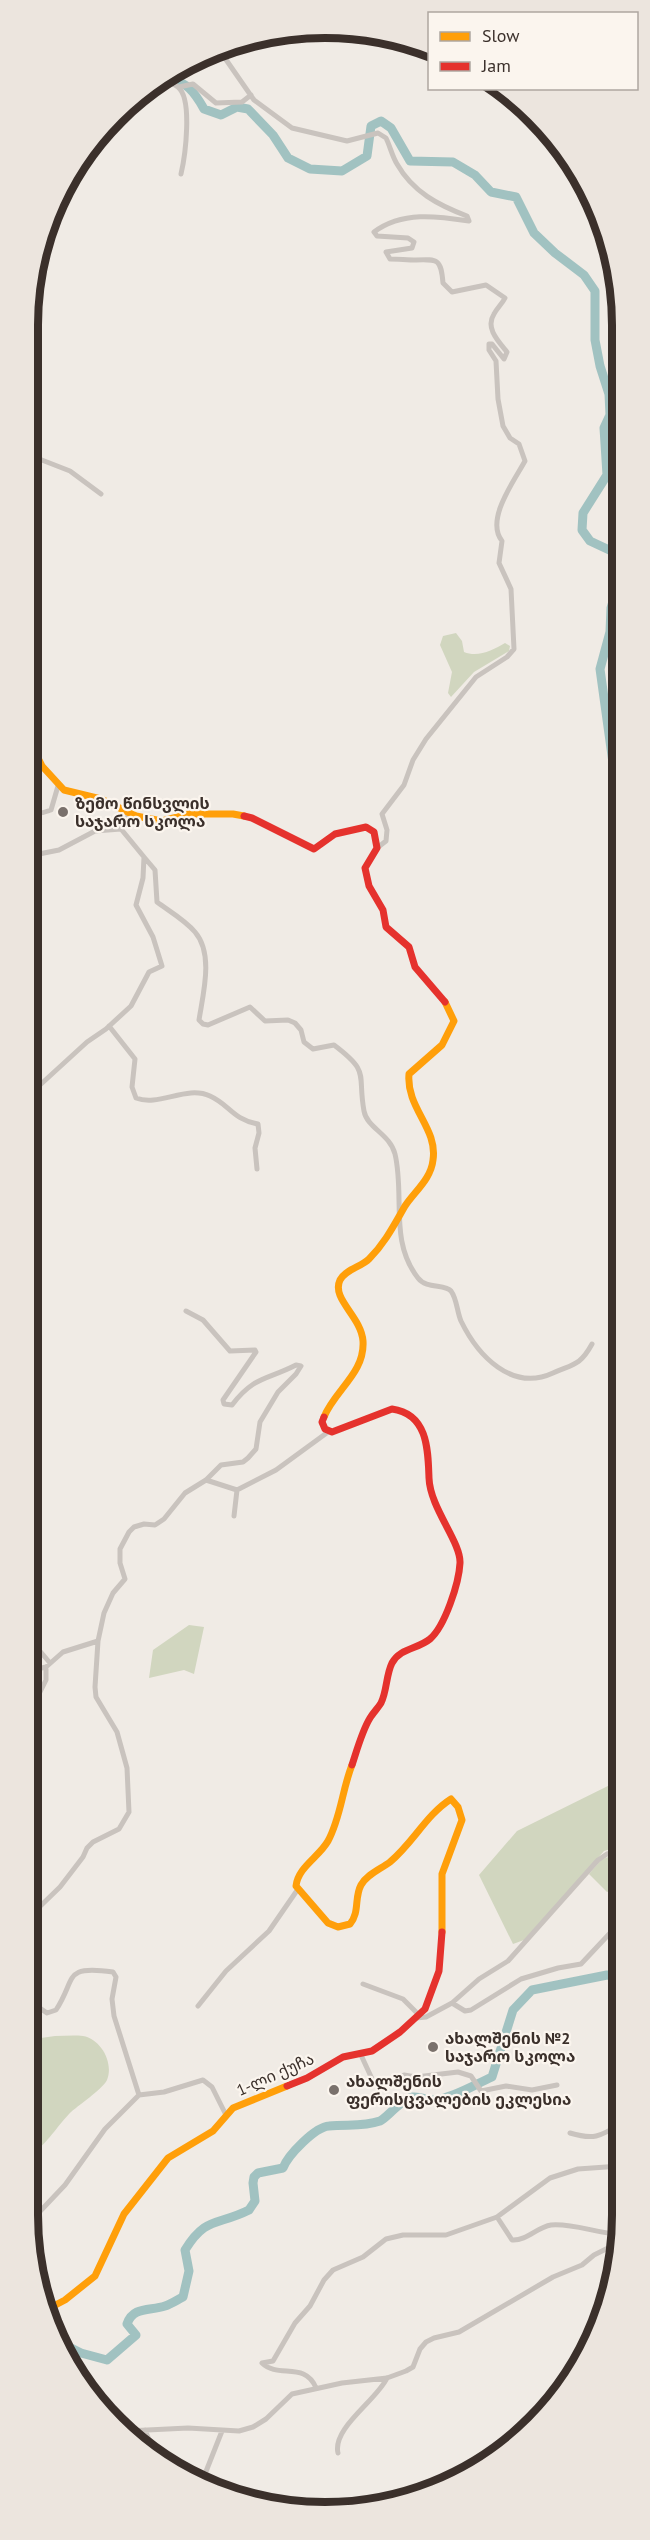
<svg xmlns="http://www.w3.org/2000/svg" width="650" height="2540" font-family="'PT Sans','Noto Sans Georgian',sans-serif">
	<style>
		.green { fill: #d1d6bf }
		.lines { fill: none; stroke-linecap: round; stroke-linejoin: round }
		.river { stroke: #a1c2c1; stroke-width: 9 }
		.street { stroke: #c9c3be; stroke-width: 5 }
		.slow { stroke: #ff9f0a; stroke-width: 7 }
		.jam { stroke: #e5322d; stroke-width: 7 }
		.poi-dot { fill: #7a716c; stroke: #fbf5ee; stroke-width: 2 }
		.labels { text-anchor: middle; stroke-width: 4.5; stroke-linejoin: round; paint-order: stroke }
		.poi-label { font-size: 16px; font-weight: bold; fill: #3b302b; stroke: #fbf5ee; text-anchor: start }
		.street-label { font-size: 16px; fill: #3b302b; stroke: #fbf5ee }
		.rim { fill: none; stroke: #3b302b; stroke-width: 8 }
	</style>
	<rect width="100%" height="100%" fill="#f0ebe5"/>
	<path class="green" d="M 456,633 L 462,641 L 464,652 C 478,658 493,650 505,643 L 510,646 L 509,651 L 474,672 L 451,697 L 448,693 L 452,672 L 440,645 L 443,636 Z
		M 189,1625 L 204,1627 L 194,1674 L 184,1670 L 149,1678 L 153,1650 Z
		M 620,1780 L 620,1846 L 604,1851 L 524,1940 L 513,1944 L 479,1875 L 517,1831 Z
		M 620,1852 L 620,1888 L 607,1892 L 589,1874 L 601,1860 Z
		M 55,2036 C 64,2036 74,2035 83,2036 C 101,2039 114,2063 107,2080 C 102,2090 78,2105 69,2114 C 53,2131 48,2144 27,2157 L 27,2040 Z"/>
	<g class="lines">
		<path class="river" d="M 168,77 C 187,83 194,91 204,109 L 221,115 L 237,107 L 248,109 L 273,135 L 288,158 L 310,169 L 342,171 L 367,156 L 371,126 L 381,121 L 391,128 L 410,161 L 453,162 L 475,175 L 491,192 L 516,197 L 534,233 L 555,253 L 584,275 L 595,291 L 595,340 L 600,366 L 609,394 L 610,415 L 604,428 L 607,475 L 583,513 L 582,530 L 590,541 L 620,555
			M 618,799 L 600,669 L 610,632 L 611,608 L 620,578
			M 61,2348 L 67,2346 L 81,2353 L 107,2360 L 136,2335 L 127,2324 C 133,2306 150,2311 165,2306 C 171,2304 177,2300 183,2297 L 189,2271 L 185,2250 C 206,2216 217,2226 249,2210 L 255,2201 L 253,2183 L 254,2177 L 258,2173 L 283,2168 C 288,2155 315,2127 329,2126 C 347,2124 363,2127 380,2121 C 387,2118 401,2099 413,2097 C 420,2096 429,2101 436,2100 C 455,2097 474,2085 492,2077 L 513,2010 L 532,1990 L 607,1975 L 620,1977"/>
		<path class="street" d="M 220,51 L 254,100 L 292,128 L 347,141 L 378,133 L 386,138 C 390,146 392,156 397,164 C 413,192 438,205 467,216 L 469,221 C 437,216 402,211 374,232 L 377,236 L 408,238 L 414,242 L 412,248 L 386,252 L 390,259 C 399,259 407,260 416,260 C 438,259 441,259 443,283 L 452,292 L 486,285 L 505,298 C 502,304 497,308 494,314 C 485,328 498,341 507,352 L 504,359 L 492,344 L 489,344 L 489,350 L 496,361 L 498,399 L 503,426 L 510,438 L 519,444 L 525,461 C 514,481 485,520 502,541 L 499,563 L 511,589 L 514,649 L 507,657 L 476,677 L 426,739 L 413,760 L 404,785 L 382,814 L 387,830 L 386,841 L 377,848
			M 161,80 C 166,81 173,83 178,87 C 193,99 185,157 181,174
			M 179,87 L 193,84 L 216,103 L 242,102 L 251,95
			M 75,167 L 81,173
			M 29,455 L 70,471 L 101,494
			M 29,808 C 36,816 42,813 51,810 L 58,786
			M 29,856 L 59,850 L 95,831 L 121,829 L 130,812
			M 144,857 L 155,870 L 157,902 C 169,911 185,920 195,932 C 214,954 203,994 199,1020 L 203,1024 L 208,1025 L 250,1007 L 265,1021 L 288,1020 L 295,1023 L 301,1030 L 304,1042 L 313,1049 L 334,1045 C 371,1073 357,1073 364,1111 C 367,1128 390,1134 395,1154 C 405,1196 389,1241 418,1278 C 426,1289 445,1284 451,1291 C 457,1299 457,1312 461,1321 C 478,1356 512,1392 553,1373 C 573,1364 580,1366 592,1344
			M 109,1026 L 135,1059 L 132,1087 L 136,1098 C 159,1107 186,1085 210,1096 C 230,1105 232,1119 258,1124 L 259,1133 L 255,1148 L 257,1169
			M 29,1095 L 87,1042 L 106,1029 L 131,1006 L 149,972 L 162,966 L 153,937 L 136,905 L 143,878 L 144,857 L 121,829
			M 206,1480 L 237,1490 L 276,1470 L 328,1432
			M 234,1516 L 237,1490
			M 28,1637 L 50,1663
			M 28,1671 L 46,1667 L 63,1652 L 98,1641
			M 28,1716 L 46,1680 L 46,1667
			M 28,1764 L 30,1747 L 28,1738
			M 27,1919 L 60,1887 L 83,1857 L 87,1848 L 93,1842 L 119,1829 L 129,1812 L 127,1768 L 117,1732 L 96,1697 L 95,1687 L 98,1641 L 104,1613 L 113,1593 L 125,1579 L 120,1563 L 120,1549 L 129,1532 L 134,1527 L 144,1524 L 155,1525 L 164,1519 L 185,1493 L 206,1480 L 221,1465 L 243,1462 L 248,1458 L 256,1449 L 260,1422 L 278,1392 L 296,1374 L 301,1366 L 296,1365 C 267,1380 254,1376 232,1405 L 224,1404 L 223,1400 L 256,1352 L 255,1350 L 230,1351 L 203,1320 L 186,1311
			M 27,1946 C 30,1968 23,2001 47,2013 L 56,2010 C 77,1978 62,1965 113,1972 L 116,1977 L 112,1999 L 114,2016 L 139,2095
			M 363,1984 L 403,1999 L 419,2015
			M 452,2003 L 479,1979 L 508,1961 L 598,1860 L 607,1854 L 620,1851
			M 198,2006 L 226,1971 L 269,1931 L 298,1889
			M 416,2018 L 426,2017 L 452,2003 L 465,2011 L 471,2010 L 521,1979 L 558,1968 L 581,1964 L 612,1931 L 614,1921 L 620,1912
			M 361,2055 L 373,2081 L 378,2084 L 404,2075 L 416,2077 L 458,2072 L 471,2076 L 481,2091 L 506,2086 L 532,2090 L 557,2085
			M 570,2133 C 593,2140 600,2137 620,2124
			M 29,2223 L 65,2185 L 105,2129 L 139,2095 L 164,2092 L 203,2080 L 212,2087 L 226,2115
			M 620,2234 C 597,2234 575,2223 551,2225 C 537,2227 527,2241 512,2240 L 497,2217 L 550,2178 L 578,2169 L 620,2166
			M 607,2293 C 601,2278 604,2271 618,2262
			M 316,2388 C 305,2361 278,2379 262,2363 L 273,2361 L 295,2323 L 310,2306 L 324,2280 L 333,2270 L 363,2257 L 386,2239 L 403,2235 L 446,2235 L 497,2217
			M 145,2430 L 154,2452
			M 127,2431 L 188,2428 L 239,2431 L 253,2427 L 266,2419 L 292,2394 L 342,2383 L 387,2378 L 406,2371 L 413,2367 L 420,2349 L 426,2342 L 434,2338 L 459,2332 L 553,2277 L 582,2265 L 594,2255 L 620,2242
			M 338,2453 C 332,2428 377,2400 387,2378
			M 192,2481 L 203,2479 L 222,2431"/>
		<path class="slow" d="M 29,740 L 42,766 L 64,790 L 101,799 L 136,816 L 162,821 L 189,814 L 233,814 L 244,816
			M 324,1417 C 335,1390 365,1373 363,1341 C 361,1316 331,1299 340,1280 C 346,1269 361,1267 369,1259 C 385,1243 394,1225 405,1206 C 415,1191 431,1179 433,1160 C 438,1128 406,1108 409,1074 L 442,1045 L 454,1021 L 445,1002
			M 352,1765 C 342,1790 341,1817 328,1841 C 319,1857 298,1867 296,1886 L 328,1923 L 338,1927 L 350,1924 C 360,1912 354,1898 361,1885 C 367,1874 381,1869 390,1862 C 413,1843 426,1815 451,1799 L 458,1807 L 462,1820 L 442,1874 L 442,1932
			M 46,2310 L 65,2300 L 95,2276 L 124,2214 L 168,2158 L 213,2131 L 233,2108 L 287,2086"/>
		<path class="jam" d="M 244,816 L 252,818 L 314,849 L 335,834 L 366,827 L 374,832 L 377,848 L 365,868 L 369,886 L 383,910 L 386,927 L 409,947 L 415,967 L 445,1002
			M 324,1417 L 322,1422 L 325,1429 L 332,1432 L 392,1409 C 428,1414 428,1450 429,1478 C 430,1508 461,1542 460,1563 C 459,1583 445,1626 430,1639 C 418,1649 400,1648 392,1663 C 386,1675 387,1691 381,1703 C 378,1708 373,1713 370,1718 C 362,1731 357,1750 352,1765
			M 287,2086 L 307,2078 L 343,2057 L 372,2051 L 400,2032 L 425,2009 L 439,1971 L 442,1932"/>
	</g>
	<g class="poi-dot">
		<circle cx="63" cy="812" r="6"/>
		<circle cx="433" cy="2047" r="6"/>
		<circle cx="334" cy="2090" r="6"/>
	</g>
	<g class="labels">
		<g class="poi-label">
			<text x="75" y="809">ზემო წინსვლის<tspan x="75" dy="18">საჯარო სკოლა</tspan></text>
			<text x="445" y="2044">ახალშენის №2<tspan x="445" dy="18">საჯარო სკოლა</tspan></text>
			<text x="346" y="2087">ახალშენის<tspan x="346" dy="18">ფერისცვალების ეკლესია</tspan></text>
		</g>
		<g class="street-label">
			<text transform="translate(275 2074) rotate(-24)" y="6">1-ლი ქუჩა</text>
		</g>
	</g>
	<path d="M0 0H650V2540H0ZM325 38H325A287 287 0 0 1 612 325V2215A287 287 0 0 1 325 2502H325A287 287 0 0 1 38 2215V325A287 287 0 0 1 325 38Z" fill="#ece5de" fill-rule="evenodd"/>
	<path class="rim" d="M325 38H325A287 287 0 0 1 612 325V2215A287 287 0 0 1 325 2502H325A287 287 0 0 1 38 2215V325A287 287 0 0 1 325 38Z"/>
	<rect x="428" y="12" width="210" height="78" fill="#fbf5ee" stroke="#aea6a0" stroke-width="1.5"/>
	<rect x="440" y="32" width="30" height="9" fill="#ff9f0a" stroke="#aea6a0" stroke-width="1.5"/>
	<text x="482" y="42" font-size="18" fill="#3b302b">Slow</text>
	<rect x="440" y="62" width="30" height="9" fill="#e5322d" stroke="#aea6a0" stroke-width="1.5"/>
	<text x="482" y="72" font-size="18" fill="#3b302b">Jam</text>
</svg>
